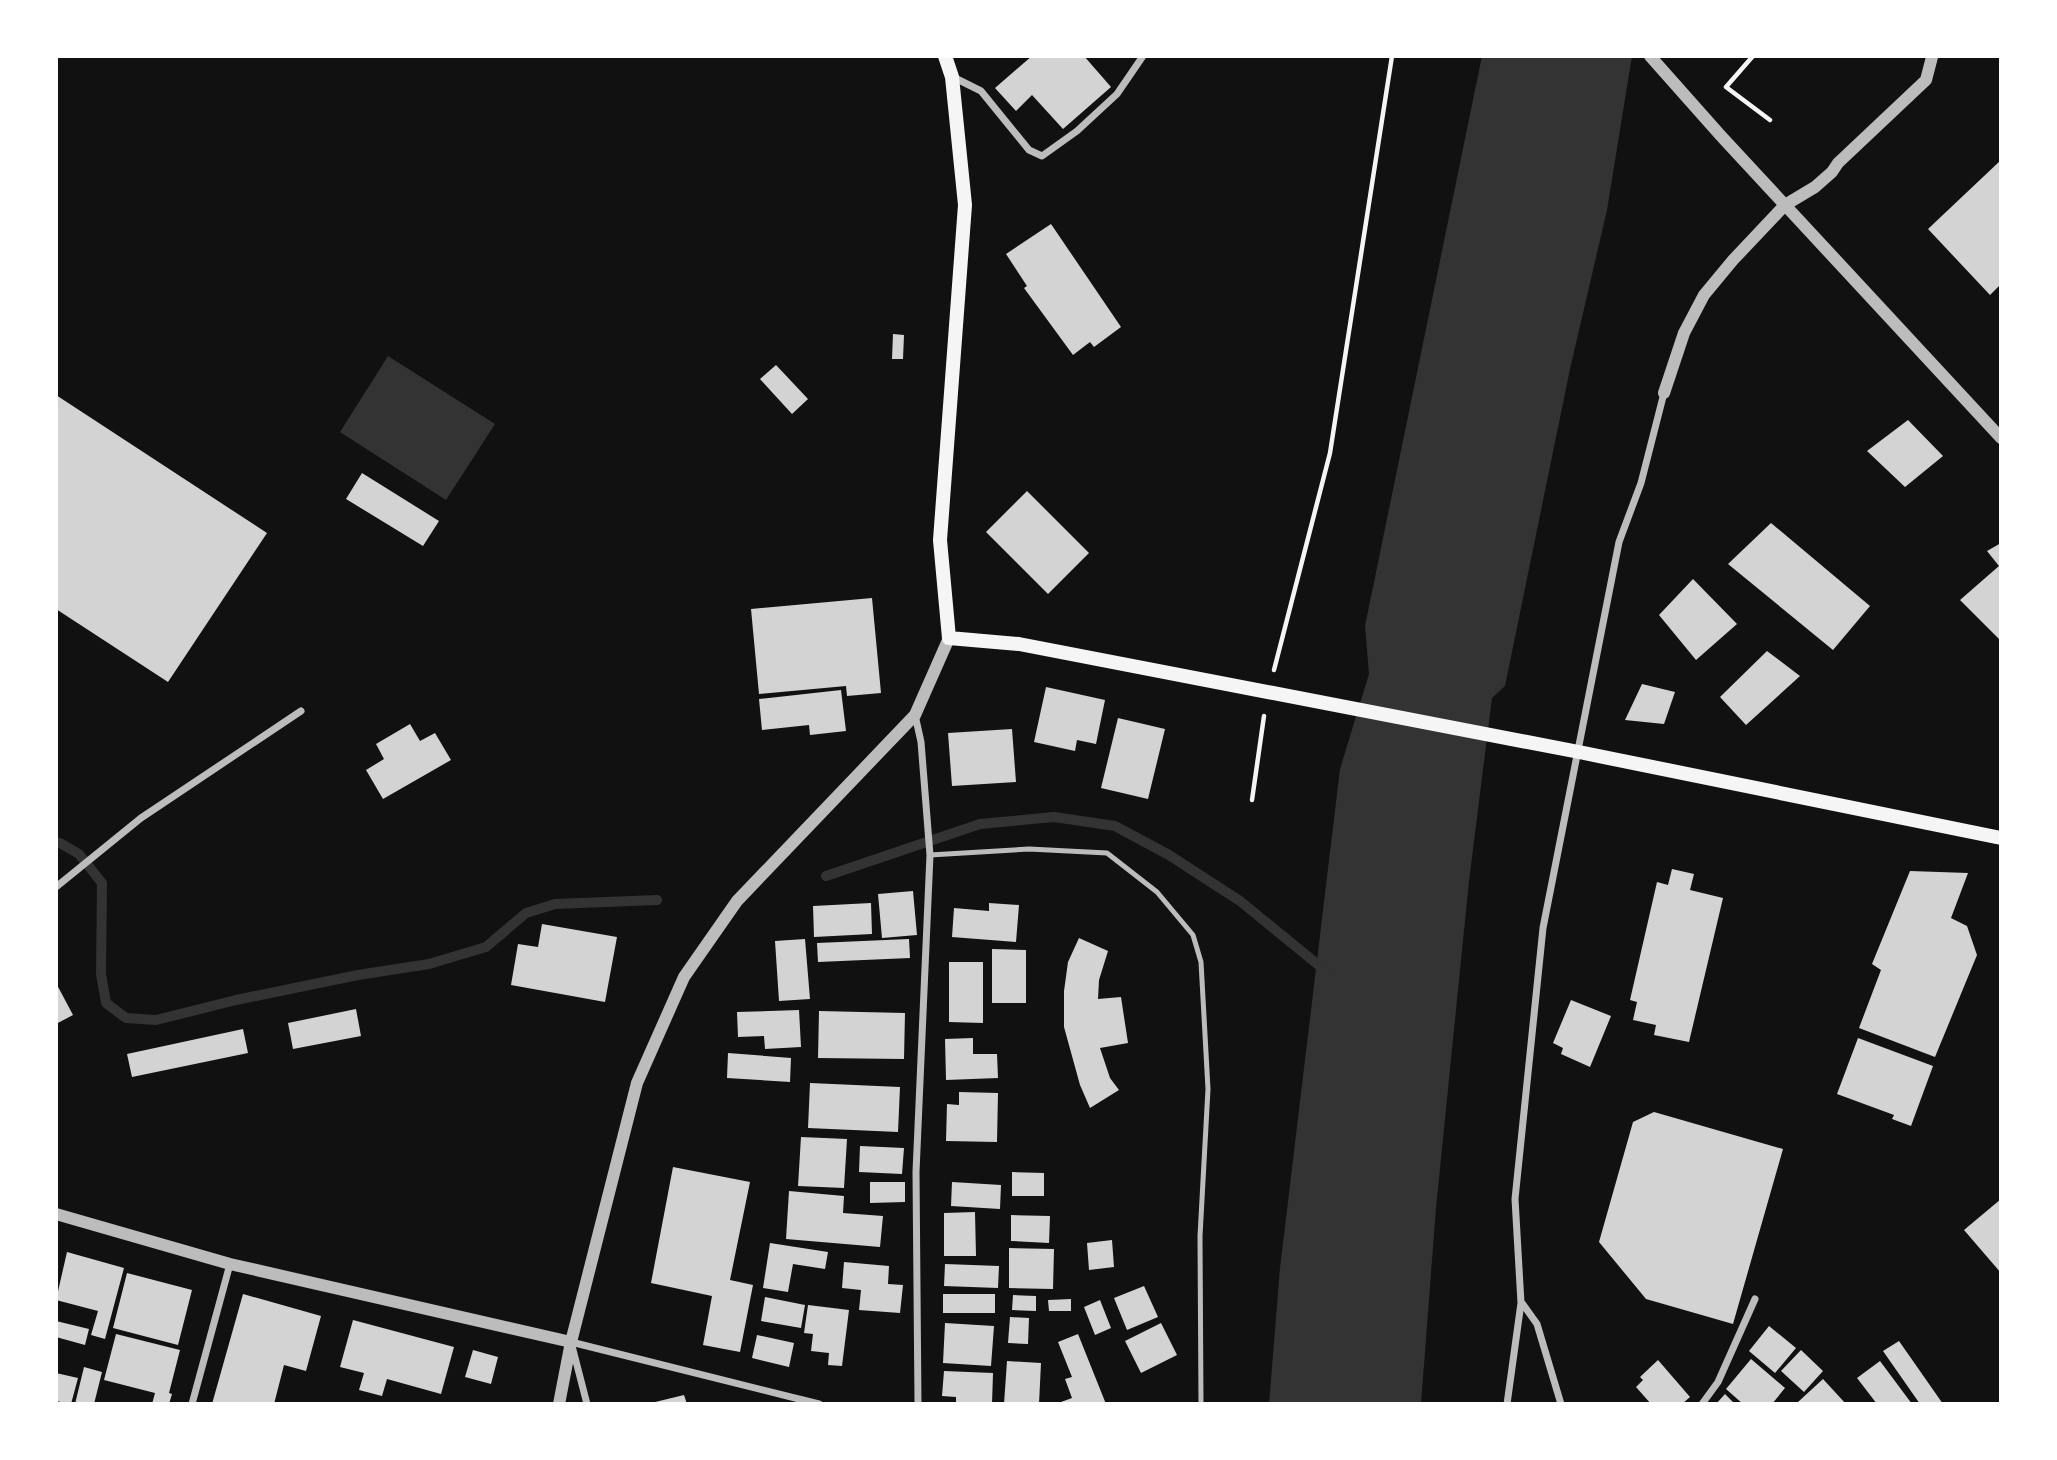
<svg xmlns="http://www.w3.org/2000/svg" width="2057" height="1460" font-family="Montserrat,sans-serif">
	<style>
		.water { fill: #333 }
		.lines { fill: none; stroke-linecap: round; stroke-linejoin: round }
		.stream { stroke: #333; stroke-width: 10 }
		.building { fill: #d3d3d3 }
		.path { stroke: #f5f5f5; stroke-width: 4.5 }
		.service { stroke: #bcbcbc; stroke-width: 5 }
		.minor { stroke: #bcbcbc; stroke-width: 7 }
		.tertiary { stroke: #bcbcbc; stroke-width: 12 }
		.secondary { stroke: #f5f5f5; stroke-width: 14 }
	</style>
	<rect width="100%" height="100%" fill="#111"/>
	<path class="water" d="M 1482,56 L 1632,56 L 1607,210 L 1570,369 L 1505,686 L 1492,698 L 1469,881 L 1436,1208 L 1421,1404 L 1269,1404 L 1280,1268 L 1340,769 L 1369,674 L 1365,626 Z
		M 388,356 L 495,424 L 446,500 L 340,432 Z"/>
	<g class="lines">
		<path class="stream" d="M 56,842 L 60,843 L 79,854 L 102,883 L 101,974 L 106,1003 L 126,1018 L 156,1020 L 236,1000 L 358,975 L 429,964 L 486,947 L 526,913 L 555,904 L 657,900
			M 826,876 L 980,824 L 1054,817 L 1115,826 L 1169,855 L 1240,901 L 1327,972"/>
	</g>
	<path class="building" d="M 1032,56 L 1084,56 L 1111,87 L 1063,129 L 1032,95 L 1016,111 L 995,88 Z
		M 2001,160 L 2001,284 L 1990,295 L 1928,229 Z
		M 1051,224 L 1121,327 L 1094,347 L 1090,342 L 1073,355 L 1024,288 L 1027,286 L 1006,254 Z
		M 893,334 L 904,335 L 903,359 L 892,359 Z
		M 776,365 L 808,399 L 792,414 L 760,379 Z
		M 56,395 L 267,533 L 168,682 L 56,609 Z
		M 1908,420 L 1943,456 L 1905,487 L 1867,451 Z
		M 362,473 L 439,521 L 423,546 L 346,499 Z
		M 1027,491 L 1089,553 L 1048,594 L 986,532 Z
		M 1771,523 L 1870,606 L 1833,650 L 1728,564 Z
		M 2001,543 L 2001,641 L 1960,600 L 1999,566 L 1987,551 Z
		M 1693,579 L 1737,624 L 1696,660 L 1659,615 Z
		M 872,598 L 881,693 L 847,696 L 846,686 L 759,694 L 751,609 Z
		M 1767,651 L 1800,676 L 1746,725 L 1720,697 Z
		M 1642,684 L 1675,692 L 1664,724 L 1625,720 Z
		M 1046,687 L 1105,700 L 1096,744 L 1077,740 L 1075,751 L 1034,742 Z
		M 841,690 L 846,731 L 810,735 L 809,725 L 762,730 L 759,699 Z
		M 1118,718 L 1165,729 L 1148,799 L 1101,788 Z
		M 410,724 L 420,741 L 435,733 L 451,760 L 383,799 L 366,770 L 384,759 L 376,744 Z
		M 1012,729 L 1016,782 L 952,786 L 948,733 Z
		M 1672,869 L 1694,874 L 1690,890 L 1723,898 L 1689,1042 L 1654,1035 L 1656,1025 L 1633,1020 L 1637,1002 L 1630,1000 L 1657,882 L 1668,885 Z
		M 1910,871 L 1968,873 L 1951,918 L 1967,926 L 1977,955 L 1935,1057 L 1859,1028 L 1881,970 L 1872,964 Z
		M 913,891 L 917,935 L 882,938 L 878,894 Z
		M 871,903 L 872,934 L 814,937 L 813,906 Z
		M 989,903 L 1019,905 L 1016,942 L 952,937 L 954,908 L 989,911 Z
		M 542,924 L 617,937 L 605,1002 L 511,985 L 518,944 L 538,947 Z
		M 1079,938 L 1108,951 L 1099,980 L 1098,999 L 1121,997 L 1128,1043 L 1100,1048 L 1110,1078 L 1119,1090 L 1090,1108 L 1080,1085 L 1064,1027 L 1064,991 L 1068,962 Z
		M 805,939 L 810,999 L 779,1001 L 775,941 Z
		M 909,939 L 910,958 L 818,962 L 817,943 Z
		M 992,949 L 1026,950 L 1026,1003 L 992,1003 Z
		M 949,962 L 983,962 L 983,1023 L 949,1022 Z
		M 56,983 L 73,1015 L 56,1024 Z
		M 1571,1000 L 1611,1016 L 1590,1067 L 1561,1054 L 1563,1048 L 1553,1043 Z
		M 356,1009 L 361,1036 L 293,1049 L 288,1023 Z
		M 799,1010 L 801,1047 L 765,1049 L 764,1036 L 738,1037 L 737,1012 Z
		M 819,1011 L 905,1013 L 904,1059 L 818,1058 Z
		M 243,1029 L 248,1053 L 132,1077 L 127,1054 Z
		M 973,1038 L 973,1054 L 997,1054 L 998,1078 L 946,1080 L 945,1039 Z
		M 1858,1038 L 1933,1066 L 1911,1126 L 1892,1119 L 1894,1115 L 1837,1094 Z
		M 728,1053 L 791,1058 L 790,1082 L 727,1078 Z
		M 810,1083 L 900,1087 L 898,1132 L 808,1128 Z
		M 959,1092 L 998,1093 L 997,1142 L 946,1141 L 947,1104 L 959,1105 Z
		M 1654,1112 L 1783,1149 L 1733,1324 L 1646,1299 L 1599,1242 L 1633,1122 Z
		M 801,1137 L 847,1139 L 844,1188 L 798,1186 Z
		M 860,1146 L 904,1148 L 902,1174 L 859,1172 Z
		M 673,1167 L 750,1182 L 730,1280 L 753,1285 L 740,1352 L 703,1345 L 712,1296 L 651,1283 Z
		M 1012,1172 L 1044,1173 L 1044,1196 L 1012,1196 Z
		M 870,1182 L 905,1182 L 905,1202 L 870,1203 Z
		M 952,1182 L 1001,1185 L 1000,1209 L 951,1206 Z
		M 789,1191 L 844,1196 L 843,1213 L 883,1216 L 880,1247 L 786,1239 Z
		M 2001,1199 L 2001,1273 L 1964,1230 Z
		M 975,1212 L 976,1256 L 944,1256 L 944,1213 Z
		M 1011,1215 L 1050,1216 L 1049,1243 L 1011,1241 Z
		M 1112,1240 L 1114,1267 L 1089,1270 L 1087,1243 Z
		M 770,1243 L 828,1252 L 825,1269 L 793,1264 L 788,1292 L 763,1288 Z
		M 1009,1248 L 1054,1249 L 1053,1289 L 1009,1288 Z
		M 67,1252 L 124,1268 L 105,1339 L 91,1335 L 98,1311 L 56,1300 Z
		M 844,1262 L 889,1266 L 888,1284 L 903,1285 L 900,1313 L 859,1310 L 861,1290 L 842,1288 Z
		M 945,1264 L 999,1266 L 998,1288 L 944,1286 Z
		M 127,1273 L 192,1290 L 178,1345 L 113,1328 Z
		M 1144,1286 L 1158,1317 L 1127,1330 L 1114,1298 Z
		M 243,1294 L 321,1316 L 306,1371 L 284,1365 L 274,1404 L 212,1404 Z
		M 943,1294 L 995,1294 L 995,1313 L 943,1313 Z
		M 1013,1295 L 1036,1296 L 1036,1311 L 1012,1310 Z
		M 765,1297 L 805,1305 L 801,1328 L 761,1321 Z
		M 1071,1299 L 1071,1311 L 1049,1311 L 1048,1300 Z
		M 1100,1300 L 1111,1328 L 1095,1335 L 1084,1307 Z
		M 808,1305 L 849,1310 L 842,1366 L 828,1365 L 829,1353 L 811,1351 L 813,1334 L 804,1333 Z
		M 1010,1317 L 1029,1318 L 1028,1344 L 1008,1343 Z
		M 353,1320 L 454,1347 L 441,1394 L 387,1379 L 382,1396 L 359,1390 L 364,1373 L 340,1367 Z
		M 56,1321 L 89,1329 L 85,1345 L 56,1337 Z
		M 945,1323 L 994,1326 L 991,1366 L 943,1363 Z
		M 1161,1323 L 1177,1355 L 1141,1373 L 1125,1341 Z
		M 1769,1326 L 1796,1348 L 1775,1373 L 1749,1351 Z
		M 116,1334 L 180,1350 L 169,1393 L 172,1394 L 169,1404 L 152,1404 L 155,1393 L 104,1380 Z
		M 1078,1334 L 1106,1404 L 1062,1404 L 1061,1402 L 1072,1398 L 1065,1379 L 1072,1377 L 1058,1342 Z
		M 757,1335 L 794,1343 L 789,1367 L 752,1358 Z
		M 1899,1341 L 1943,1404 L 1920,1404 L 1883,1351 Z
		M 473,1350 L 498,1357 L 491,1384 L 465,1377 Z
		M 1801,1350 L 1823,1371 L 1804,1392 L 1781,1371 Z
		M 1751,1359 L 1785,1388 L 1772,1404 L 1743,1404 L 1726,1389 Z
		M 1658,1360 L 1690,1397 L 1682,1404 L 1651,1404 L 1636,1387 L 1643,1380 L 1640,1377 Z
		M 1007,1361 L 1041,1363 L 1039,1404 L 1004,1404 Z
		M 1880,1361 L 1912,1404 L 1877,1404 L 1857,1378 Z
		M 84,1367 L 102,1372 L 94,1404 L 75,1404 Z
		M 944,1371 L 993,1373 L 992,1404 L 956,1404 L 956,1397 L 942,1396 Z
		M 56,1373 L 78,1378 L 71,1404 L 56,1401 Z
		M 1823,1379 L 1846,1404 L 1799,1404 L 1798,1402 Z
		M 1725,1394 L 1735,1404 L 1716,1404 Z
		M 684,1395 L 687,1404 L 651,1404 L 651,1403 Z"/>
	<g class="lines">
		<path class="path" d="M 1753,56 L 1726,87 L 1770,120
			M 1274,670 L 1330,453 L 1392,56
			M 1252,800 L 1264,716"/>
		<path class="service" d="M 930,855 L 1029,849 L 1107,853 L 1157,892 L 1193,935 L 1201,962 L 1208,1089 L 1200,1236 L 1201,1404"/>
		<path class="minor" d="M 953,77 L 981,91 L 1029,150 L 1042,156 L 1077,131 L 1117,94 L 1143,56
			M 915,715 L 921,742 L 930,855 L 916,1172 L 918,1404
			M 56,887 L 141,818 L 301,711
			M 1522,1303 L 1537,1324 L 1561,1404
			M 192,1404 L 230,1264
			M 587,1404 L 571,1342 L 819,1404
			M 1507,1404 L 1521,1303 L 1515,1199 L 1543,928 L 1619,542 L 1641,483 L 1664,393
			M 1702,1404 L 1718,1382 L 1755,1299"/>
		<path class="tertiary" d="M 1650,56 L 1721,136 L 2001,438
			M 1664,393 L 1684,333 L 1704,295 L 1733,260 L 1785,205 L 1815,187 L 1832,172 L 1838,163 L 1926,80 L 1932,57
			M 56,1214 L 230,1264 L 571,1342
			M 559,1404 L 571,1342 L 637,1083 L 684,977 L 737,901 L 915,715 L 949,638"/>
		<path class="secondary" d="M 945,56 L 952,77 L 965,205 L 940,540 L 949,638 L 1019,644 L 1579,752 L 2001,838"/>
	</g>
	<rect width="2057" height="1460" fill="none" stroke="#ffffff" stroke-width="116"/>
</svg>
